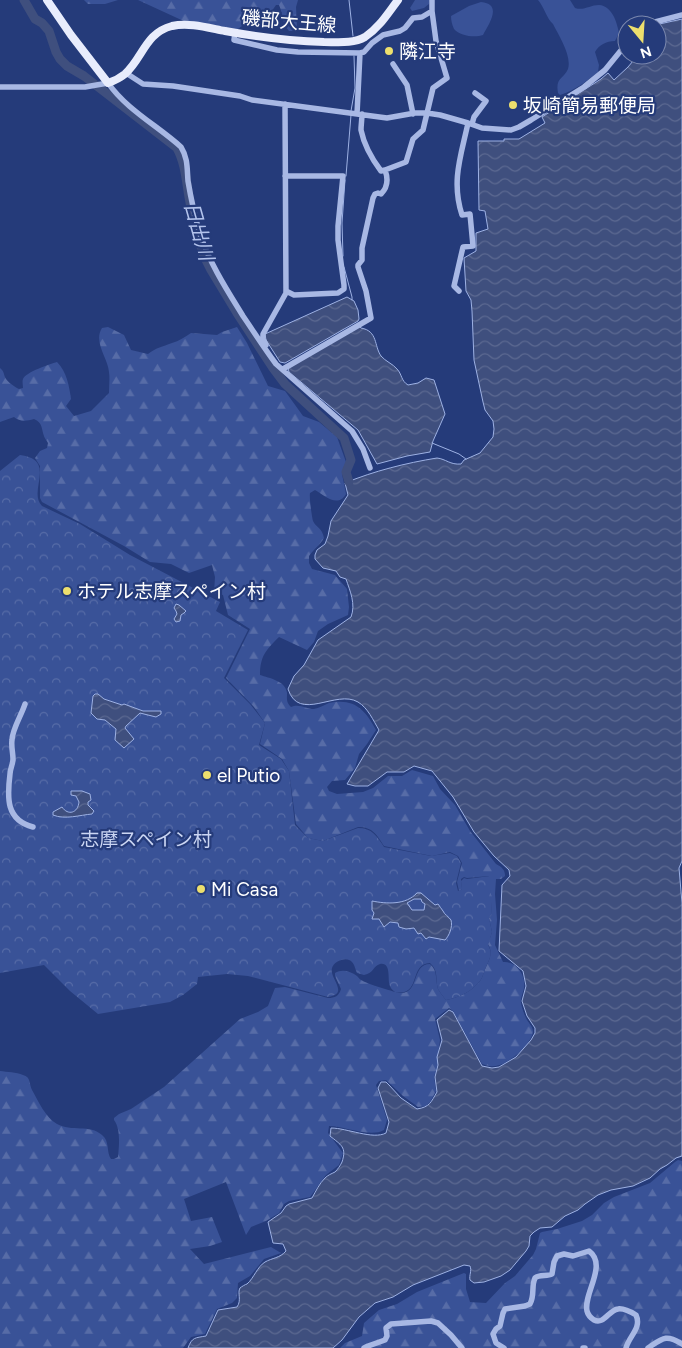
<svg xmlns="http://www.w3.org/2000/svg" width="682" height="1348" font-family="Figtree,'Noto Sans JP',sans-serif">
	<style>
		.green { fill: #395297 }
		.forest { fill: url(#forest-firs) }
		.park { fill: url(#park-crowns) }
		.water { fill: url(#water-waves); stroke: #9db1e4; fill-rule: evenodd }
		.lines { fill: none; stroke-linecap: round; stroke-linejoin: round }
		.stream { stroke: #9db1e4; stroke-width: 1 }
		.river { stroke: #3f4f7e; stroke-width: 9 }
		.minor { stroke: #a8b8e4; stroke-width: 5.5 }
		.major { stroke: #e8ecfc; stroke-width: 8 }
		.poi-dot { fill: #eddf6d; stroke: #253b7a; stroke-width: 2 }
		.labels { text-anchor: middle; stroke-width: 4.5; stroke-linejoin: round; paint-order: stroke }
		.street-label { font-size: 19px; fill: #fff; stroke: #253b7a }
		.poi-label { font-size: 19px; fill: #fff; stroke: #253b7a; text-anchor: start }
		.park-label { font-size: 19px; fill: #cbd6f3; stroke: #253b7a }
		.water-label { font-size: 20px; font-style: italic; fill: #b3c3ec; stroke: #253b7a }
	</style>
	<defs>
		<pattern id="forest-firs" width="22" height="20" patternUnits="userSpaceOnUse" patternTransform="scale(1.25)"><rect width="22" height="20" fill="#395297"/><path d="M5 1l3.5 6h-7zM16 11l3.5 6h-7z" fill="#576ca7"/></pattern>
		<pattern id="park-crowns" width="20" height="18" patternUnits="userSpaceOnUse" patternTransform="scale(1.25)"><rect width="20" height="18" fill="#395297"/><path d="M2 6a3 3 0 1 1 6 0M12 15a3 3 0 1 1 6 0" fill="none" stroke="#576ca7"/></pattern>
		<pattern id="water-waves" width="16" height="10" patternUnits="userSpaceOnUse" patternTransform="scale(1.25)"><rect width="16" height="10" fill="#3f4f7e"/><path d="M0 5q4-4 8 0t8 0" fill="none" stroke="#5c6991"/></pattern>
	</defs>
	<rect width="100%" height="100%" fill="#253b7a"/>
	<path class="green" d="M 415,0 L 430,0 L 429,4 L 424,8 L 412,11 L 410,8 Z
		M 538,0 L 570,0 L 575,8 C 584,11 590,5 599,5 C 612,6 617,22 619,33 L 615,41 C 606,41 599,45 595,52 L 599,65 L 598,72 C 587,81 574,91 560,95 L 558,93 C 555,77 564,79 568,69 C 572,56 559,36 553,24 C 547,19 544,7 538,0 Z
		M 481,2 C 503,4 489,24 483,35 C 475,38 460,36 454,29 C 452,25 451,20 451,16 L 469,6 Z"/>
	<path class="forest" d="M 84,0 L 118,0 L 105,4 L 88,4 Z
		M 138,0 L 298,0 L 296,7 L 297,28 L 293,31 L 289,31 C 282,23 283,14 279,5 L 276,5 L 269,15 L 257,15 L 231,34 L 214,33 L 201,29 Z
		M 108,327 L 124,335 L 131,350 L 148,354 C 157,347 162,347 172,343 C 179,341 185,337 191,333 L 217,335 L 222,332 L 237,327 L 247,343 L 268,386 L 285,391 L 303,416 L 319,422 L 337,437 L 346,462 L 342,474 L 346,494 C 338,508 325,496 315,490 L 310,493 C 309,497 312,518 313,521 C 316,528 322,527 324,538 C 320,545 314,549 309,556 L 309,563 L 312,569 L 335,575 L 347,589 L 349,607 L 348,615 L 328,624 L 318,631 L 314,642 L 307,650 L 279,637 C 266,650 260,656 260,675 C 269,678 286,681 287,693 C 287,699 286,702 291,707 C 299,703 306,709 314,709 C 319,708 324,705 329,703 C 355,698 365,710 376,730 L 367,744 L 359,754 L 355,768 L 345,780 L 332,781 L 327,787 L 329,791 L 337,794 L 363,792 L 373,788 L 388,776 L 402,776 L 412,770 L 433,776 L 440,789 L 455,805 L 470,831 L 496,864 C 502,867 505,870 505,876 L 501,879 L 496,879 L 495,894 L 497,920 L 495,945 L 503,962 C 517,961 526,976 524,988 C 523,994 520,998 521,1003 C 522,1008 524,1014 526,1018 C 528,1023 533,1026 533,1032 C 531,1045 507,1066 494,1066 C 490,1067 486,1065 482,1064 L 453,1011 L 449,1008 L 435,1019 L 440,1040 L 438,1055 L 438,1063 L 434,1077 L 436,1091 L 430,1102 L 426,1106 L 418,1107 L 403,1096 L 386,1080 L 379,1081 L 376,1085 L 387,1120 L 384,1130 C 370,1138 345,1126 329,1126 L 328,1133 L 343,1153 L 339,1165 L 326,1175 L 310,1197 L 289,1201 L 284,1204 L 279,1213 L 266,1221 L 251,1227 L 246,1235 L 226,1182 L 184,1199 L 191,1221 L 212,1217 L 222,1242 L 210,1246 L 190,1249 L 204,1264 L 271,1247 L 281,1253 L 264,1259 L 250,1276 L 238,1283 L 237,1298 L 232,1303 L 217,1309 L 205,1334 L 191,1337 L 183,1348 L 0,1348 L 0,1071 C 7,1072 16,1072 23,1075 C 31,1077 29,1084 32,1090 C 38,1101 46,1118 57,1124 C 71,1132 90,1124 102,1135 C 110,1141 106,1152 111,1159 L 114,1159 L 118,1157 C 119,1146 121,1129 114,1120 L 114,1118 L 119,1114 L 131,1109 L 164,1087 L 240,1019 L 258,1012 L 268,1006 L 275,988 L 285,987 L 328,998 C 335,998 339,996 341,989 L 335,976 L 335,973 C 342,969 350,971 357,976 C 359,978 360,980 363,981 C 365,983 397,993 400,993 C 420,994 411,964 430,964 C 438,971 435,979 438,989 C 440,993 443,996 446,1000 C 459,998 472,991 480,981 C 483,977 484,971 486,967 C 490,958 493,953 488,944 L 492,932 L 489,918 L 492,915 L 489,876 L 467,878 L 464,877 L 461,879 L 462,889 L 459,891 L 457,882 L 462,863 L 458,856 L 450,852 L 432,856 L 384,846 C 377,835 373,827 358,827 L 323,841 L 308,838 L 296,824 L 289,771 L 282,759 L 260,744 L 265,723 L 254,707 L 226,678 L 250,629 L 228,615 L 223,595 L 214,593 L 215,577 L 212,565 L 189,573 L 171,564 L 150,562 L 124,546 L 42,502 L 40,498 L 40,466 L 35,458 L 40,451 L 47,448 L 48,443 C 47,441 44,437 44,436 C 41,428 43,423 34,419 C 26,421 20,422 14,417 L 0,422 L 0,368 C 5,372 3,374 6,379 C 9,383 15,387 19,389 L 23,388 C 23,385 22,382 23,379 C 26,372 50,364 57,362 C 67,372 69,386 71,399 L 66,406 L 74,416 L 91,411 L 109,393 C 109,386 110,379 109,372 C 108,358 93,342 102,328 Z
		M 678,1160 L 682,1161 L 682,1348 L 340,1348 L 345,1343 L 362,1336 L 364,1323 L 379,1310 L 397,1304 L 417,1292 L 464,1273 L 466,1274 L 466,1289 L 470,1302 L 486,1303 L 505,1283 L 515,1276 L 533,1255 L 536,1249 L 540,1233 L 542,1232 L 557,1229 L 582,1221 L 592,1215 L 604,1203 L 614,1197 L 650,1183 L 675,1162 Z"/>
	<path class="park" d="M 20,455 C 58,460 27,491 42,506 L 80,524 L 130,555 L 220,602 L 216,611 L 248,630 L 224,678 L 250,704 L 265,723 L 259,745 L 281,759 L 289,771 L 295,825 L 308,838 L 323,841 L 358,828 C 372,828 377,836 384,847 L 431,856 L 450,853 L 457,856 L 461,863 L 456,883 L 458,891 L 462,889 L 461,881 L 464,878 L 467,879 L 490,876 L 492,915 L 489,918 L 492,932 L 488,945 C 493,953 490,958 486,967 C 484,971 483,977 480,981 C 472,991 459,998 446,1000 C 443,996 440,993 438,989 C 435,979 439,971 430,963 C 408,964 422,997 395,992 C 393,990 391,989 390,986 C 387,980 392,962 380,964 C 373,966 374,973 364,975 L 357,973 C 355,969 355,965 352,962 C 347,956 334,961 332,968 C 329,978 350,994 328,997 L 248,976 L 227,974 L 198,977 L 197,984 L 183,995 L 170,1002 L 98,1014 L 70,991 L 44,965 L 0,973 L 0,471 Z"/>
	<path class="water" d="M 682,19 L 682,861 L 679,868 L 682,903 L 682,1156 L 676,1158 L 667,1165 L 660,1169 L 650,1178 L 633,1186 L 611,1190 L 598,1195 L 585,1204 L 578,1210 L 565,1216 L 552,1227 L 540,1228 L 534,1232 L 530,1236 L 529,1246 L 526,1251 L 510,1270 L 501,1276 L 484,1282 L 474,1283 L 470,1280 C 469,1275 472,1271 470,1266 L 464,1265 L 413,1285 L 393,1297 L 375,1303 L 359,1317 L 342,1340 L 333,1348 L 188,1348 C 192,1337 195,1338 206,1336 L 218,1310 L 237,1307 C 242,1300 237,1293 240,1288 C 241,1287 246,1284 247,1284 C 254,1278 257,1267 265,1262 C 272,1258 280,1258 286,1251 L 283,1244 L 273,1243 L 268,1222 L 281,1213 L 286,1206 L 289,1204 L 312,1198 C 316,1191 319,1184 325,1178 C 328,1175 331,1174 335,1172 C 338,1169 340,1166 342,1162 C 347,1147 341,1145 330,1136 L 331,1128 C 347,1128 373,1140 386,1133 L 389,1122 L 378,1088 L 381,1082 L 386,1082 L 389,1085 L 401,1098 L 417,1109 C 430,1107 431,1102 437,1092 L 435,1077 L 438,1065 L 437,1057 L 442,1040 L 437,1020 L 449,1010 L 453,1012 L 482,1066 L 492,1068 L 499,1067 L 516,1057 L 531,1040 L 535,1033 L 535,1028 L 527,1016 L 522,1001 L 526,986 L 523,971 L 499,951 L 502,885 L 510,876 L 509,870 L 494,856 L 474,832 L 453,797 L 432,771 L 414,766 L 404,772 L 387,772 L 368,786 L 355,786 L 347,784 L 379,730 C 373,720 368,708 358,702 C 336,689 299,723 288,689 L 294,676 L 304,665 L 318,640 L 351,617 C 356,604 350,591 346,579 L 340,577 L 336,571 L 323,568 L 315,559 L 315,555 L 317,550 L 325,544 L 328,536 L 331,521 L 348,495 L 345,483 C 374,471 406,463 437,458 C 446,459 450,465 461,464 L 464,460 L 480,453 L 493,437 L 494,429 L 493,421 L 485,410 L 483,402 L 474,360 L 472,311 L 471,300 L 466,291 L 464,258 L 476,251 L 476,233 L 488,229 L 485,211 L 479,210 L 478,141 L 504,141 L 504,139 L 519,139 L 545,123 L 542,117 L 601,79 L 608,73 L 614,80 L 628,67 L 638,55 L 657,55 L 657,25 L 655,25 Z
		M 347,297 L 354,301 L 358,310 L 359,319 L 358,321 L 285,363 L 280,362 L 266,340 L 265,334 Z
		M 359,326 L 361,328 C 378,331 374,346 381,356 C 385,361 393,364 397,369 C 402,374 401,381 408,385 L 418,383 L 426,378 L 434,380 L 445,414 L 433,441 L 430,452 L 407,456 L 377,464 L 358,430 L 289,372 L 288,368 Z
		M 176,604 L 179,605 L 186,611 L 184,613 L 181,615 L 180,621 L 176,622 L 174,619 L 177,614 L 176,611 L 174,608 Z
		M 95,694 L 98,694 L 104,699 L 122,705 L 124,704 L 143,711 L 161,711 L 161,714 L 156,717 L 140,713 L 126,726 L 125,728 L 134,739 L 124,748 L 115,740 L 116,729 L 105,720 L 97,719 L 91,713 L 93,696 Z
		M 71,791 L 82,791 L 90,794 L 91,800 L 88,802 L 88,805 L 94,811 L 92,814 C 80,815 65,820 53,815 L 53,812 L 62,807 C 68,816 78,813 79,802 L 76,796 L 71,795 Z
		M 417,893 L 421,893 L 435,905 L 438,904 C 440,906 441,909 443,911 C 444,914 449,917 451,920 C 453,927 449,936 445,940 L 429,937 L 426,939 L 421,933 L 418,934 L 414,928 L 406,929 L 399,927 L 398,923 L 390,922 L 384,927 L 379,919 L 372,919 L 374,913 L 372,910 L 372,901 C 387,904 406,905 417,893 ZM 414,899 L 421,899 L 422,902 L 425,904 L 424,910 L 412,910 L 407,903 Z"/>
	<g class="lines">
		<path class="stream" d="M 349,0 L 353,36
			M 351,111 L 355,88 L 354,56
			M 346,176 L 351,115
			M 343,256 L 342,223 L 345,180
			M 344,267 L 352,297 L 352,300
			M 432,443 L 459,454 L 466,459"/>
		<path class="river" d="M 24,0 L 35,19 L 42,23 L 49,31 L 56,52 L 60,59 L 67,66 L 84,76 L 177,148 C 188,168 186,193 193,215
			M 197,232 L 203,254 L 211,270 L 237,313 L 273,368 L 285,384 L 344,438 L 351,460 L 346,472 L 349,482"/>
		<path class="minor" d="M 650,25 L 655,22 L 682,15
			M 235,33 L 234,40 L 277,50 L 298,52 L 360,53
			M 393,64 L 407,85 L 413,114
			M 126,73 L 143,84 L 173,86 L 240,96 L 252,100 L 387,118 L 415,113 L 427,113 L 440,115 L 468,123 L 482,128 L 511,130 L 519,127 L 531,120 L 584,87 L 605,70 L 627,43
			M 0,87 L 85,87 L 108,83 C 127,110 158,126 181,147 C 188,158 187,169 188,181 C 191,199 195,217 200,234 C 210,264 227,290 243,316 C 254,332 264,348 276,364 L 352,431 L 363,449 L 370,468
			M 357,114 L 360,53 L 364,52 L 372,43 L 383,35 L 400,31 L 405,28 L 413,18 L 422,17 L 432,11 L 432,0
			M 472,124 L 474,117 L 486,101 L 475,93
			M 385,170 L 406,162 L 413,139 L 423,130 L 433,88 L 447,78 L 436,41 L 432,11
			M 285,176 L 343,176 L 338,226 L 338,240 L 344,285 L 344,289 L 338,293 L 294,295 L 286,291
			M 459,291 L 454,286 L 463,247 L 473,246 L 470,214 L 462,215 C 451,181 461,156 468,123
			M 266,345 L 263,339 L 263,334 L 286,293 L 285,104
			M 283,369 L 371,318 L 366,291 L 358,267 L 358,265 L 362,260 L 362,248 L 373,198 L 375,194 L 378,193 L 381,194 C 388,187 388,178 385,170 L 381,171 C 372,159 364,145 361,130 C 361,125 362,119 362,114
			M 25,704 C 22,714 12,730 12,740 C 11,746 13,753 13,759 C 13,764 10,769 10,774 C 7,798 6,820 33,827
			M 364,1348 L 368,1346 L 385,1340 L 387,1336 L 386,1328 L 391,1324 L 431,1321 L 438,1323 L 451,1335 L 462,1348
			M 504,1348 L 496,1343 L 493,1334 L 496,1329 L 500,1326 L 503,1313 L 505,1309 L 525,1306 L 530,1304 C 535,1295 531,1286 535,1278 C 540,1274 547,1277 552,1274 L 554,1262 L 557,1256 L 564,1254 L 573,1256 L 589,1251 C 608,1265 583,1294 587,1311 C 588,1315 591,1318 594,1320 C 604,1325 609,1310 618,1309 C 624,1308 631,1312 636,1315 C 642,1328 629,1336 626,1348
			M 583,1348 L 585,1348
			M 648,1348 C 663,1338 666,1334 682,1344"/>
		<path class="major" d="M 47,0 L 71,35 L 108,83 C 114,81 120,78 125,74 C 143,58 145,33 172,26 C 189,22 209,28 225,31 C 258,37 290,41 324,42 C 337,42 353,44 365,37 C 379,28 388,13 398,0"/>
	</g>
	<g class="poi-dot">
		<circle cx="389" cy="51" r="5"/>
		<circle cx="513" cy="105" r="5"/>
		<circle cx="67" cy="591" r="5"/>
		<circle cx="207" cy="775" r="5"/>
		<circle cx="201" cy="889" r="5"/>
	</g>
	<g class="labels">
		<g class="street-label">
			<text transform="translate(289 21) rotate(5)" y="7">磯部大王線</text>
		</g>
		<g class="poi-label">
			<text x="399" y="58">隣江寺</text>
			<text x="523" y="112">坂崎簡易郵便局</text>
			<text x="77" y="598">ホテル志摩スペイン村</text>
			<text x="217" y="782">el Putio</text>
			<text x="211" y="896">Mi Casa</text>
		</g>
		<g class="park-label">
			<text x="146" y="846">志摩スペイン村</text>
		</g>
		<g class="water-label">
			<text transform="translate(199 231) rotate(74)" y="7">日出川</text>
		</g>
	</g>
	<g transform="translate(642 40) rotate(162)"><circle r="24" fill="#253b7a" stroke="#7c89af"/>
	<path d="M0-4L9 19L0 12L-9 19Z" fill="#eddf6d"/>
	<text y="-8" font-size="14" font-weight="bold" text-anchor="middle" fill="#ffffff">N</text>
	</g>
</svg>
